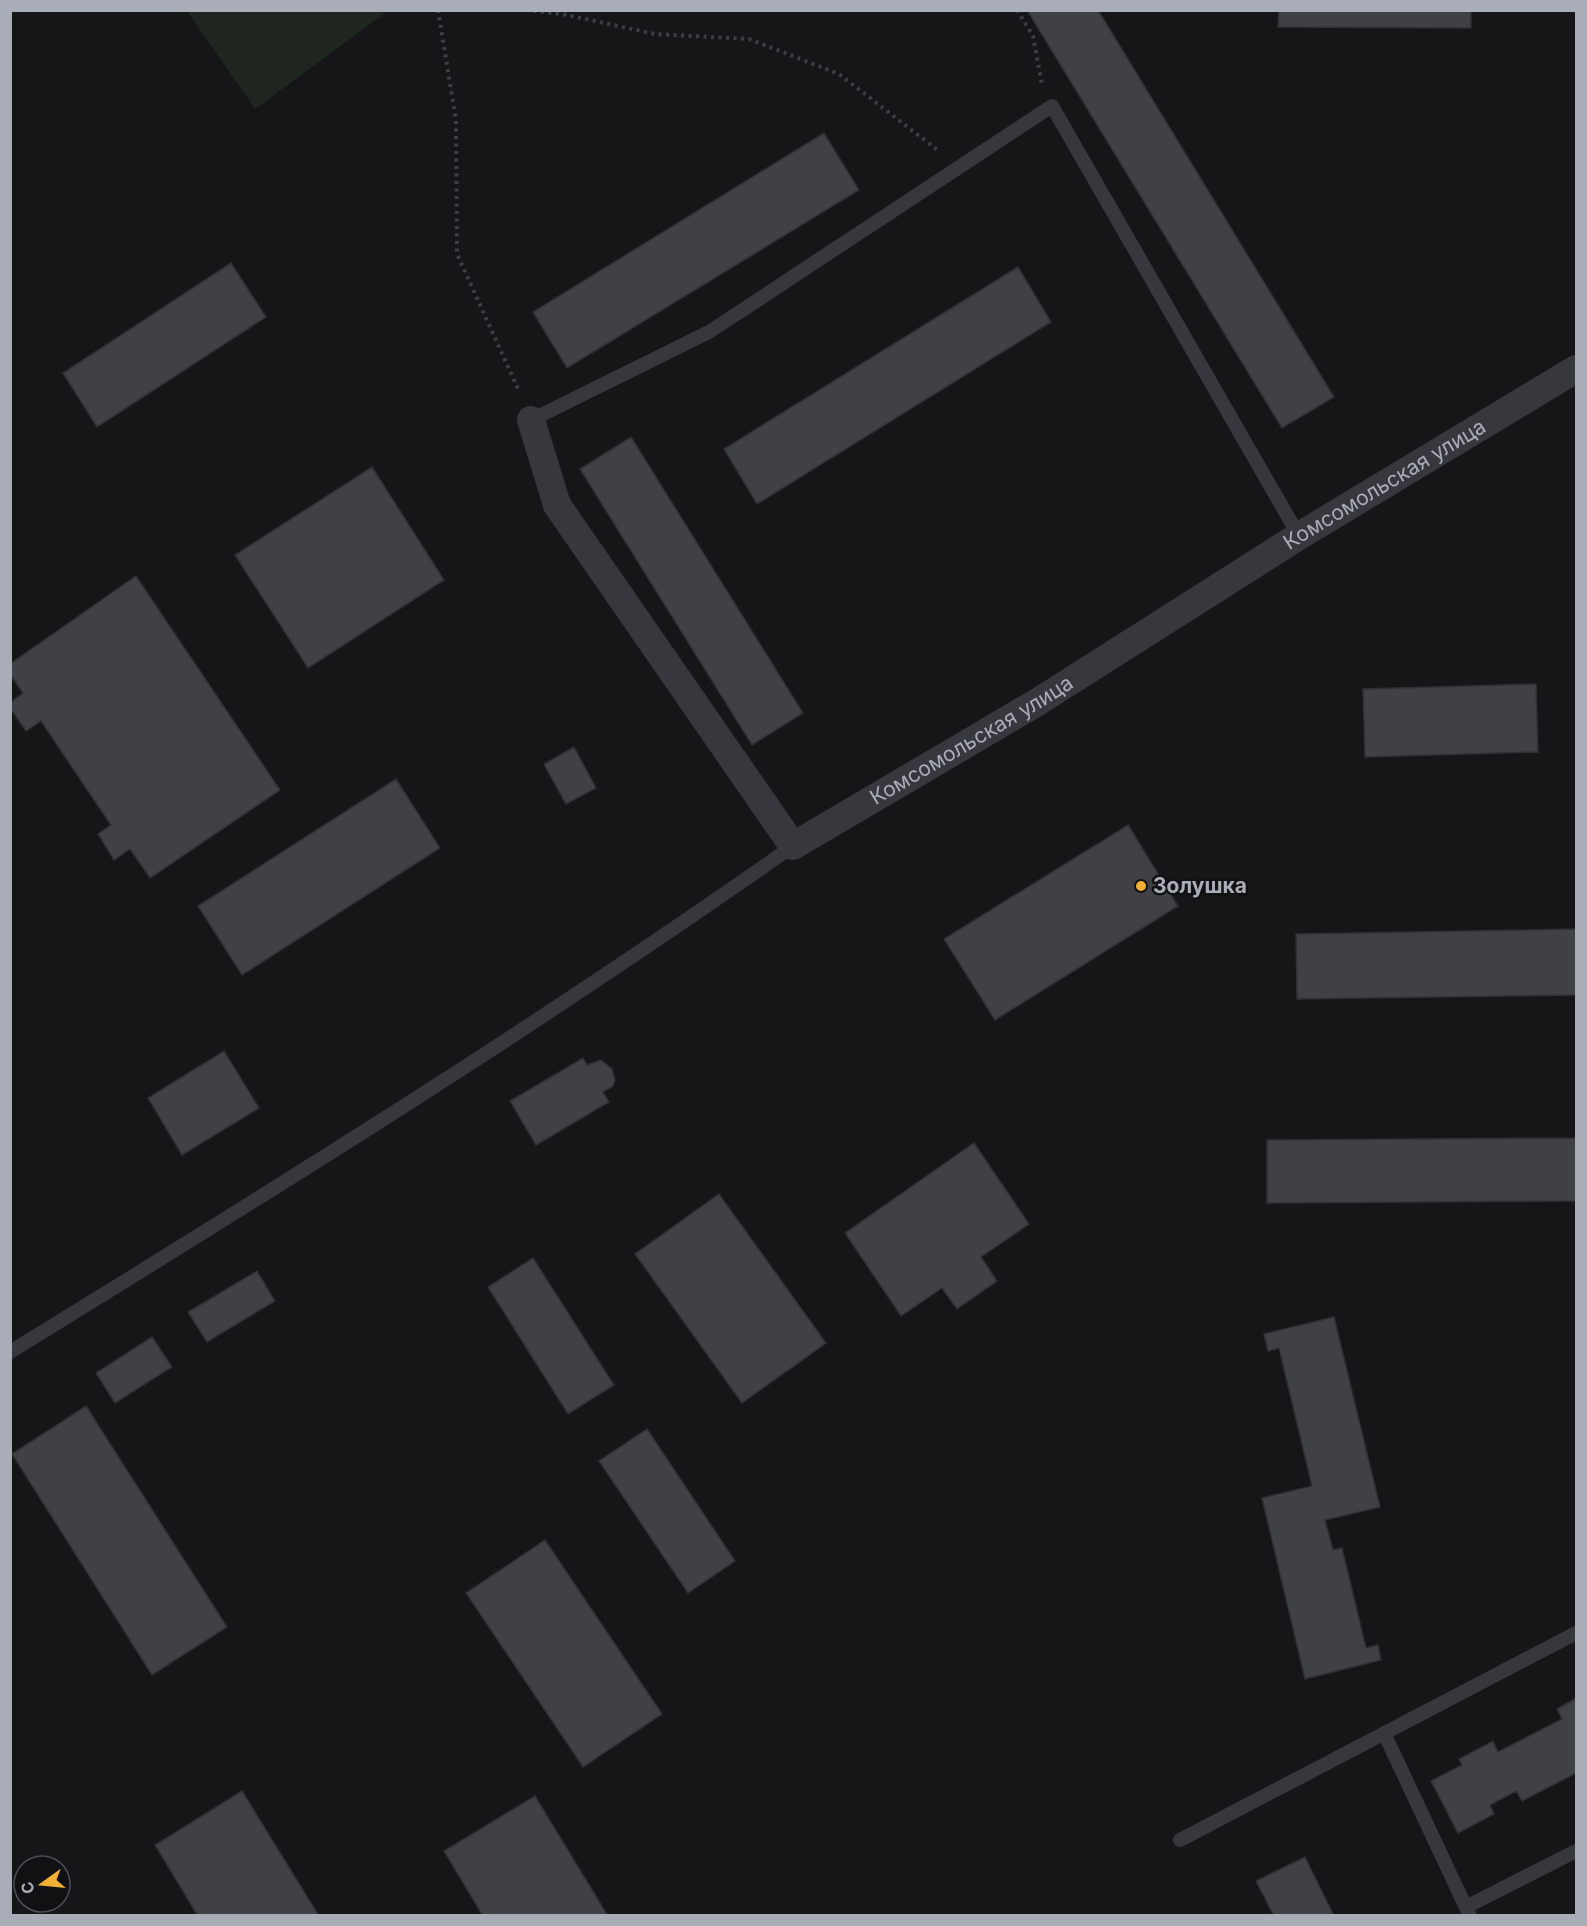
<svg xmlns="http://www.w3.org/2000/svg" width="1587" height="1926" font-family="Inter,sans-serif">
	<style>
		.green { fill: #1e261f }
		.building { fill: #404145; stroke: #303034; stroke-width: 1.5 }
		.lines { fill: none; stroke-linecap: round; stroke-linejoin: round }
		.path { stroke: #3d3f44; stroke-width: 4; stroke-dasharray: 3 4.5; stroke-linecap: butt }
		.service { stroke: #37383d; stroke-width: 14 }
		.minor { stroke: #37383d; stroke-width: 28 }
		.poi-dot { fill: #f2b134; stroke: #111113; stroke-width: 2 }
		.labels { text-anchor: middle; stroke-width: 5; stroke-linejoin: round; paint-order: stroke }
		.street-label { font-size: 21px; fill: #a8adb8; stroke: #111113 }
		.poi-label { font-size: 21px; font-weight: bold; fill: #a8adb8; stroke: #111113; text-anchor: start }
	</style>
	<rect width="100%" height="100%" fill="#161618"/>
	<path class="green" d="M 187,11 L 388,11 L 255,109 Z"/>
	<path class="building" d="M 1027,10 L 1098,10 L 1334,397 L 1282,428 Z
		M 1279,10 L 1471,10 L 1471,28 L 1278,27 Z
		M 824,133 L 859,190 L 567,368 L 533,312 Z
		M 231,263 L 266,317 L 97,427 L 63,373 Z
		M 1018,267 L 1051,322 L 757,504 L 724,449 Z
		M 631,437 L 803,713 L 752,745 L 580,469 Z
		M 372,467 L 444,580 L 308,668 L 235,555 Z
		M 136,576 L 280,790 L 150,878 L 130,849 L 114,860 L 98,834 L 111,825 L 41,721 L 26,731 L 10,708 L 10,703 L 23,693 L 10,674 L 10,664 Z
		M 1536,684 L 1538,752 L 1365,757 L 1363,689 Z
		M 574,747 L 596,788 L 566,804 L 544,764 Z
		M 396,779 L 440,848 L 242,975 L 198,906 Z
		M 1128,825 L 1178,906 L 995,1020 L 944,939 Z
		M 1576,929 L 1576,995 L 1297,999 L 1296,934 Z
		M 224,1051 L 259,1108 L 182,1155 L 148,1098 Z
		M 583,1058 L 587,1065 L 601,1060 L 612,1069 L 615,1080 L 613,1086 L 603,1092 L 609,1102 L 536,1145 L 510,1101 Z
		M 1576,1138 L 1576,1201 L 1267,1203 L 1267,1140 Z
		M 974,1143 L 1029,1224 L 981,1257 L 997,1281 L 957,1309 L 942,1288 L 901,1316 L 845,1233 Z
		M 719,1194 L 826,1343 L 742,1403 L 635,1254 Z
		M 533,1258 L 614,1385 L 568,1414 L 488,1287 Z
		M 257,1271 L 275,1301 L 207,1342 L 188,1312 Z
		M 1334,1317 L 1380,1507 L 1325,1520 L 1333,1550 L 1342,1548 L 1366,1648 L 1378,1645 L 1381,1660 L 1305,1679 L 1262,1498 L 1312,1486 L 1279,1348 L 1268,1351 L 1264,1334 Z
		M 152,1337 L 172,1367 L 115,1403 L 96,1373 Z
		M 86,1406 L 227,1627 L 152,1675 L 12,1454 Z
		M 647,1429 L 735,1561 L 688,1593 L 599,1461 Z
		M 545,1540 L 662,1714 L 583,1767 L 466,1593 Z
		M 1576,1698 L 1576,1773 L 1522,1801 L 1516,1791 L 1490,1805 L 1494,1814 L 1458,1833 L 1431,1781 L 1462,1765 L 1459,1759 L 1493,1741 L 1498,1752 L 1562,1719 L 1557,1709 Z
		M 242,1791 L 319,1916 L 198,1916 L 155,1845 Z
		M 535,1796 L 608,1916 L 483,1916 L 444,1851 Z
		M 1305,1857 L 1334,1916 L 1274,1916 L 1256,1881 Z"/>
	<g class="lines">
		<path class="path" d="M 438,10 L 456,120 L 457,254 L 519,391
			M 526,10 L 562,14 L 655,34 L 749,39 L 839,74 L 940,152
			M 1017,10 L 1033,36 L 1042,85"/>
		<path class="service" d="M 531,420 L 709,332 L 1052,106 L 1299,536
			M 10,1352 C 275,1189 539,1025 793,846
			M 1384,1733 L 1470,1916
			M 1180,1840 L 1576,1633
			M 1466,1907 L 1576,1851"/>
		<path class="minor" id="s1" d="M 531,420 L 557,505 L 793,846 L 1036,703 L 1299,536 L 1576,369"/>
	</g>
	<circle class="poi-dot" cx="1141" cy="886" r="6"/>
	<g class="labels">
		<g class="street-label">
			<text dy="7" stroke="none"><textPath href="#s1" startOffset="1197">Комсомольская улица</textPath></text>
			<text dy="7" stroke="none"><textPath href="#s1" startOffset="711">Комсомольская улица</textPath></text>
		</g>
		<g class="poi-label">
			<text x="1153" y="893">Золушка</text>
		</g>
	</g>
	<rect width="1587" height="1926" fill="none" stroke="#a8adb8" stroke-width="24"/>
	<g transform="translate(42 1884) rotate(255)"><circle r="28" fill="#111113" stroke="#4d4f55" stroke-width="1.5"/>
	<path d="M0-4.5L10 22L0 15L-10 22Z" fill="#f2b134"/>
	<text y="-9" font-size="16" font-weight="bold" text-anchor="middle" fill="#a8adb8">С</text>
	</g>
</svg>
